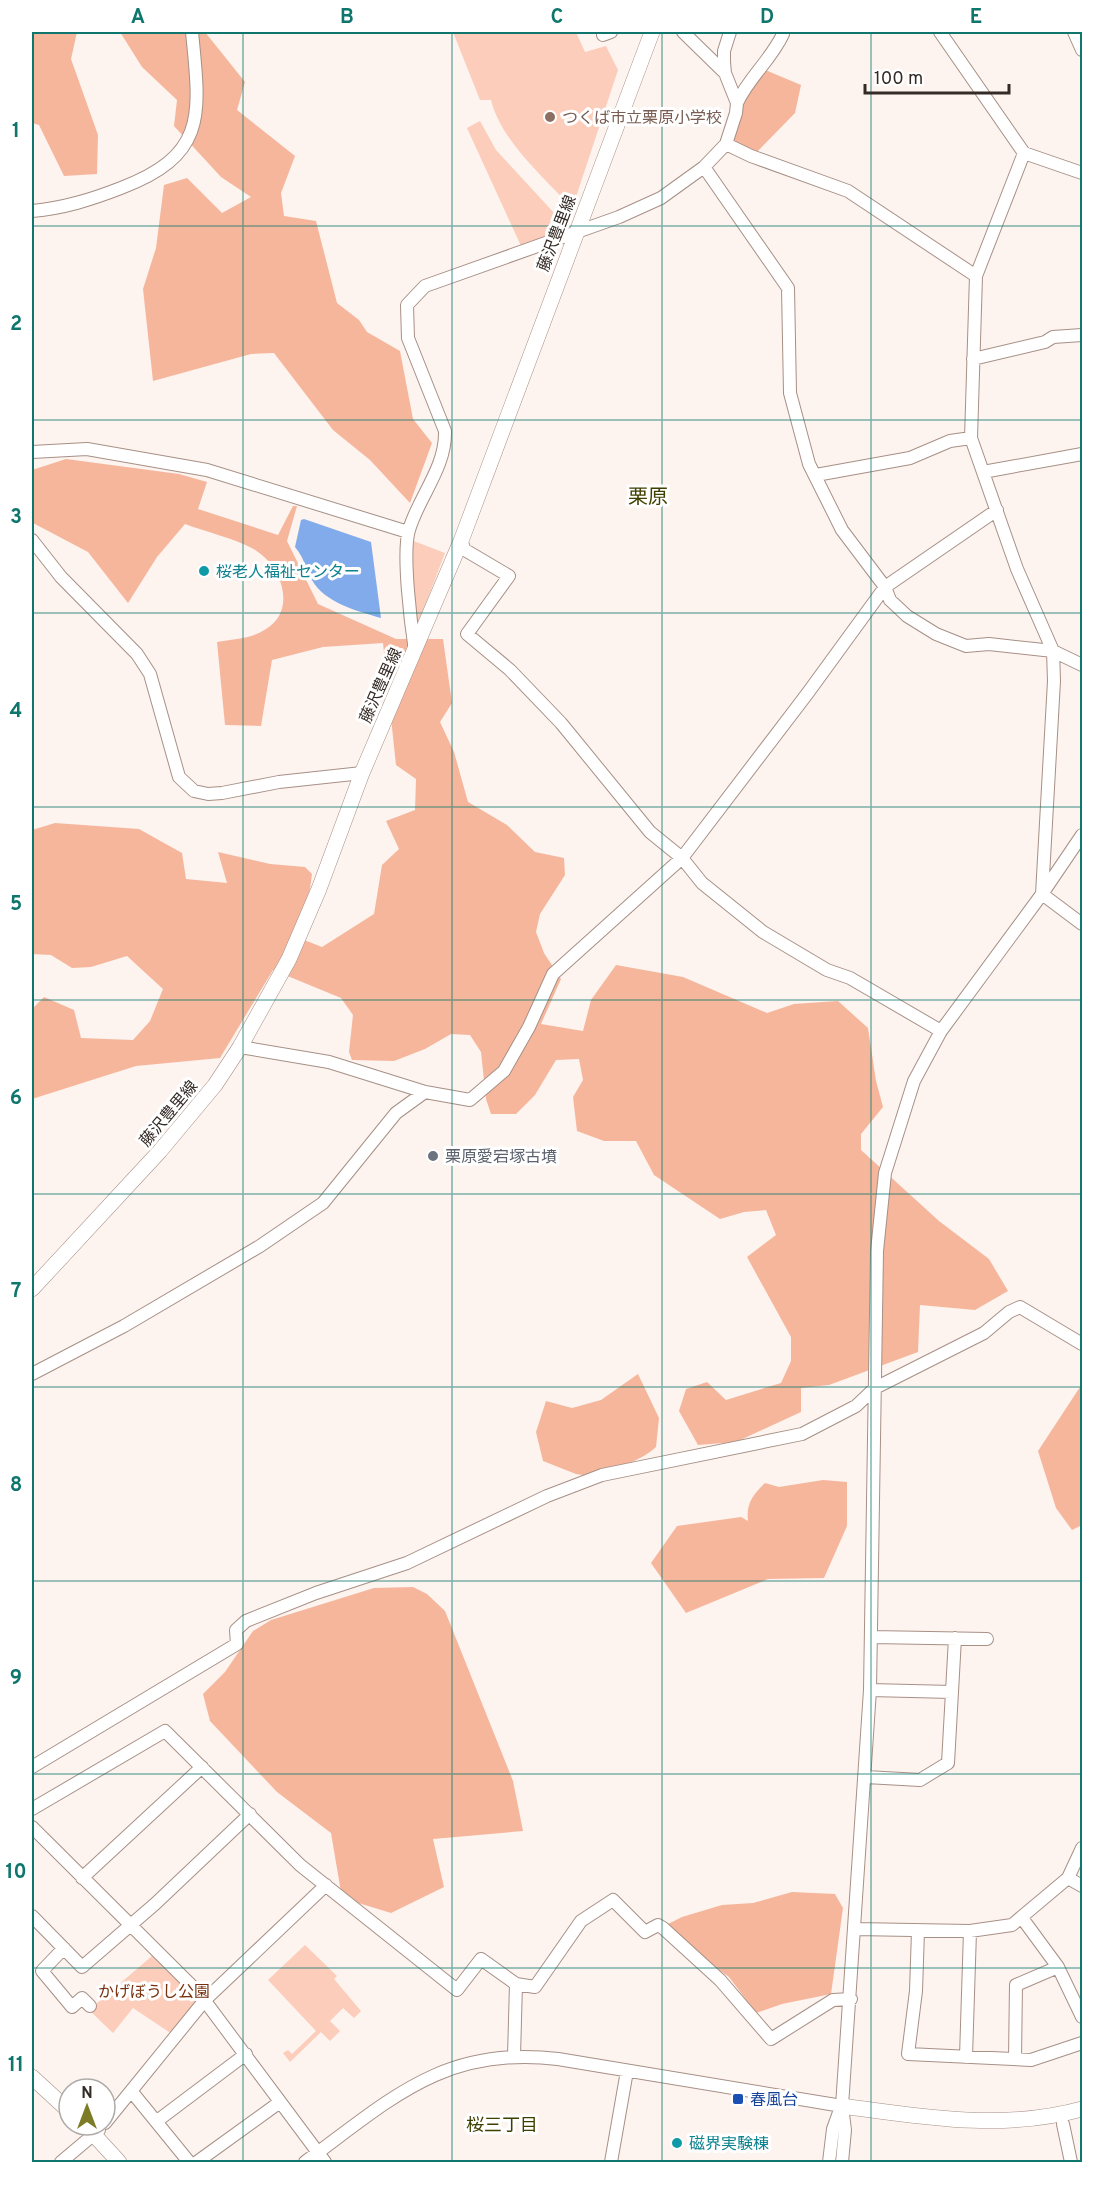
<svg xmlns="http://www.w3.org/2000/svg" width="1114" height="2194" font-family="Overpass,'Noto Sans JP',sans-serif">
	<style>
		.green { fill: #fccdba }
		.forest { fill: #f6b69c }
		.water { fill: #82abeb }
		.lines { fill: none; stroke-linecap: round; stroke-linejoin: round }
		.minor-casing { stroke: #a79086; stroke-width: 14 }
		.major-casing { stroke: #a79086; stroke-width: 16 }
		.minor { stroke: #fff; stroke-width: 12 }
		.major { stroke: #fff; stroke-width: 15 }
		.grid { fill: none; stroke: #0f766e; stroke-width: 1.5; stroke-opacity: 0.55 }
		.education-dot { fill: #8d6e63; stroke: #fff; stroke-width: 2 }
		.culture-dot { fill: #0f9aa8; stroke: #fff; stroke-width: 2 }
		.worship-dot { fill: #6b7280; stroke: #fff; stroke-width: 2 }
		.transit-dot { fill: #1a4fb4; stroke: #fff; stroke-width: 2 }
		.labels { text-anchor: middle; stroke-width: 6; stroke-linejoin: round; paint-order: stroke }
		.education-label { font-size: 16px; fill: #785e54; stroke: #fff; text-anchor: start }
		.street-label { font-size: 16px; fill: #342a26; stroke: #fff }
		.culture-label { font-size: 16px; fill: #0d838f; stroke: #fff; text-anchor: start }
		.worship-label { font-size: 16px; fill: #5b616d; stroke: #fff; text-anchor: start }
		.park-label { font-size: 16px; fill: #77310f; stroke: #fff }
		.transit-label { font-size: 16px; fill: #164399; stroke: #fff; text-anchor: start }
		.neighbourhood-label { font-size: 18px; fill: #3f3f00; stroke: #fff }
		.quarter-label { font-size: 20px; fill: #3f3f00; stroke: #fff }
		.neatline { fill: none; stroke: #0f766e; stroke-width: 2 }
		.grid-label { font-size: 20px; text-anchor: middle; font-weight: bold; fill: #0f766e }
	</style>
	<rect width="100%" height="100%" fill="#fdf3ef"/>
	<path class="green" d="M 453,32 L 576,32 L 585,52 L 606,46 L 618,70 L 574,203 L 567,203 C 540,173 501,140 491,100 L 480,100 Z
		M 480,121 L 496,150 L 567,227 L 563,231 L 521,246 L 467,128 Z
		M 411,540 L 445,553 L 418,624 L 415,619 Z
		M 305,1945 L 337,1976 L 334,1979 L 361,2011 L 354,2018 L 343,2008 L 330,2021 L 340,2031 L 330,2041 L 321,2032 L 290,2062 L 283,2053 L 288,2050 L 292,2054 L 316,2031 L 268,1980 Z
		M 152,1956 L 198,2001 L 172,2034 L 133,2008 L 113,2033 L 89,2010 Z"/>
	<path class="forest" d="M 32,32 L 77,32 L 71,59 L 98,135 L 97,174 L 64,176 L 39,125 L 32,123 Z
		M 120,32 L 205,32 L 245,82 L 237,110 L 295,156 L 281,193 L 284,216 L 316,221 L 337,303 L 359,320 L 367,332 L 400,351 L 413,419 L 432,443 L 410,503 L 370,460 L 333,430 L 274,353 L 251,354 L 153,381 L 143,289 L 156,248 L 164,185 L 187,178 L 222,213 L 251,197 L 221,177 L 174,126 L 177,100 L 142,67 Z
		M 763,69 L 801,85 L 795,113 L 754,155 L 731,139 L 741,103 Z
		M 66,459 L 179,474 L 207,482 L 198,509 L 278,535 L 293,506 L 297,506 L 287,541 L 318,604 L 396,639 L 443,639 L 452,703 L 440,722 L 454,752 L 468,802 L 507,825 L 535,852 L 564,858 L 565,875 L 540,914 L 536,932 L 544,953 L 561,979 L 541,1024 L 583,1031 L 591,1000 L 616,965 L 683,977 L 767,1013 L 794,1004 L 838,1001 L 868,1028 L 876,1081 L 883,1107 L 861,1134 L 861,1150 L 939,1221 L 989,1259 L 1008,1291 L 975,1310 L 920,1305 L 918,1352 L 829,1385 L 801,1388 L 801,1412 L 736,1442 L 698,1445 L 679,1411 L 686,1389 L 707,1382 L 726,1400 L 781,1383 L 791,1361 L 791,1337 L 747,1257 L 776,1235 L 766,1210 L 744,1212 L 720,1219 L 654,1175 L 636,1141 L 604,1141 L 577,1131 L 573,1097 L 583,1080 L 579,1059 L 556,1060 L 535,1095 L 516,1114 L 491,1114 L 486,1099 L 481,1052 L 470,1035 L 451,1034 L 425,1049 L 394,1061 L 352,1060 L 349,1052 L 353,1015 L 341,998 L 273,970 L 220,1058 L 136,1066 L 32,1099 L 32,1009 L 44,997 L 74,1010 L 81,1038 L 133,1040 L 150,1021 L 163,989 L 127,956 L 91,967 L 72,968 L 51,955 L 32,954 L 32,830 L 55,823 L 139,829 L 182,853 L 186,879 L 227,883 L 218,852 L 270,864 L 305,867 L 312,874 L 310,889 L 294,936 L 322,947 L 374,914 L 382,865 L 399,849 L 386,821 L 415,810 L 416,779 L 396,765 L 383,643 L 323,647 L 272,660 L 261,726 L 225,725 L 217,642 C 234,639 251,639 266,629 C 296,611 283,569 258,552 C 244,541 203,531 185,524 L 157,557 L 128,603 L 88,552 L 33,523 L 32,470 Z
		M 638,1374 L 659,1418 L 656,1447 C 641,1461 622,1463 607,1479 L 576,1474 L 543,1461 L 536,1432 L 546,1401 L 572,1408 L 601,1400 Z
		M 1082,1384 L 1082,1525 L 1072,1530 L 1056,1508 L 1038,1451 Z
		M 823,1480 L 847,1482 L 847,1526 L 824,1578 L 768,1579 L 686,1613 L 651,1563 L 677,1526 L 741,1517 L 748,1521 C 746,1505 752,1495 765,1483 L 779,1487 Z
		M 413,1587 L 427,1594 L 445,1611 L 513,1781 L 523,1831 L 433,1839 L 444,1887 L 391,1913 L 342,1898 L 331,1833 L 277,1792 L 210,1721 L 203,1694 L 225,1672 L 253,1631 L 271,1620 L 374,1588 Z
		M 792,1892 L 835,1894 L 843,1908 L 831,1994 L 782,2004 L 756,2013 L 729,1977 L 704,1959 L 666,1925 L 682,1917 L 722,1905 L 753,1903 Z"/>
	<path class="water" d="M 304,519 L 371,542 L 381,618 C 357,611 325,603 312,580 C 304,566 306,561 295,547 L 301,520 Z"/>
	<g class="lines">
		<g class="minor-casing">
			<path id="minor" d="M 683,32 L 725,73
				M 940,32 L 1024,153 L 1082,173
				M 1074,32 L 1082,50
				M 603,35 L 611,32
				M 737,103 C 749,77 771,60 783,34
				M 726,144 L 751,156 L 848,191 L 976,276
				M 1024,153 L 976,276 L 971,438 L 1017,569 L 1053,651 L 1054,681 L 1042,894 L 1082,924
				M 704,167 L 788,288 L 790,393 L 809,464 L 842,530 L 885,587 L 890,600 L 907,616 L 936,634 L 966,646 L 989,644 L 1053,651 L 1082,665
				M 32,211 C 64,208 90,200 121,188 C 208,155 200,114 192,32
				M 973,359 L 1045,342 L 1053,337 L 1082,335
				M 32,452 L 87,449 L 207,470 L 408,532
				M 983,472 L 1082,454
				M 816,475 L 910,458 L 950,441 L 971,438
				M 32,540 L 61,577 L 137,654 L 150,674 L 179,777 L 194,791 L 208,794 L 222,793 L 279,782 L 362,773
				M 461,541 L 465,550 L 509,576 L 467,634 L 510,670 L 561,723 L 650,832 L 682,858 L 702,883 L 763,932 L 827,970 L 850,978 L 941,1031
				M 415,651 C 411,625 402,553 409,530 C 419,496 446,468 445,431 L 408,338 L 407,305 L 425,286 L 619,217 L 661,198 L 704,167 L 726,144 L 736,113 L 737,103 L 725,73 L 724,62 L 724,51 L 730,32
				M 240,1047 L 329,1062 L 425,1092 L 470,1100 L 504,1071 L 529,1027 L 553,974 L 682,858 L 807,694 L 885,587 L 997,510
				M 32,1374 L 124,1326 L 260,1246 L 323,1203 L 396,1113 L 425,1092
				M 872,1637 L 987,1639
				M 870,1690 L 952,1692
				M 32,1767 L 237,1644 L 236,1630 L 246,1621 L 316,1593 L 407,1563 L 547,1496 L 602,1475 L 802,1434 L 856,1406 L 875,1388 L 984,1333 L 1009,1312 L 1020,1307 L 1082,1344
				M 866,1777 L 920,1780 L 948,1763 L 955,1638
				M 32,1809 L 165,1731 L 300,1865 L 457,1990 L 481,1959 L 516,1984 L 514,2056
				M 32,1827 L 199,1993 L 325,2162
				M 82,1878 L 202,1767
				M 1068,1878 L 1082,1886
				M 32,1916 L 82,1967 L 155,1904 L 250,1814
				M 1022,1918 L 1058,1967 L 1082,2017
				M 855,1929 L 970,1931 L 1012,1925 L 1068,1878 L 1082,1848
				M 918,1931 L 916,1991 L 908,2054 L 1031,2060 L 1082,2043
				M 64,1948 L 42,1971 L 72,2007 L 82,1998 L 90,2006
				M 516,1984 L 535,1987 L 581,1921 L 613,1900 L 645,1932 L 658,1925 L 663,1928 L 720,1980 L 771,2039 L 833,2000 L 851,1999
				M 966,2057 L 970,1931
				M 1015,2058 L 1016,1985 L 1058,1967
				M 132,2092 L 189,2162
				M 157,2121 L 246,2054
				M 105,2123 L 205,2000 L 326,1885
				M 1063,2124 L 1071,2162
				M 61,2162 L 99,2130
				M 197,2162 L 280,2102
				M 305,2162 C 390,2100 444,2045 558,2059 L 842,2106
				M 611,2162 L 627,2071
				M 829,2162 L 833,2129 L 841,2107
				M 842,2162 L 845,2130 L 842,2106 L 870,1690 L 877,1251 L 885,1173 L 914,1081 L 941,1031 L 1042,894 L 1082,835"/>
		</g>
		<g class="major-casing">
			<path id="major" d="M 32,1289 L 160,1151 L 215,1085 L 240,1047 L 289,959 L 319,889 L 362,773 L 461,541 L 652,32
				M 32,2077 L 69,2111
				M 842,2106 C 923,2117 1002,2131 1082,2109
				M 85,2125 L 119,2162"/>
		</g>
		<use href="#minor" class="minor"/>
		<use href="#major" class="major"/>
	</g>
	<path class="grid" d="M 243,32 L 243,2162M 452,32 L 452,2162M 662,32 L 662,2162M 871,32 L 871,2162M 32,226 L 1082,226M 32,420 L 1082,420M 32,613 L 1082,613M 32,807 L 1082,807M 32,1000 L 1082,1000M 32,1194 L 1082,1194M 32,1387 L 1082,1387M 32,1581 L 1082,1581M 32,1774 L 1082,1774M 32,1968 L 1082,1968"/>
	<circle class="education-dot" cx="550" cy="117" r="6"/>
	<g class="culture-dot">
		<circle cx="204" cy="571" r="6"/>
		<circle cx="677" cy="2143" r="6"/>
	</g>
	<circle class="worship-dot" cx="433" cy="1156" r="6"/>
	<rect class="transit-dot" x="732" y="2093" width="12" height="12" rx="3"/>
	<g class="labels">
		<g class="education-label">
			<text x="562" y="123">つくば市立栗原小学校</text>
		</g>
		<g class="street-label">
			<text transform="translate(556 233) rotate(-69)" y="6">藤沢豊里線</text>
			<text transform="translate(380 685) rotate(-66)" y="6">藤沢豊里線</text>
			<text transform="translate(168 1113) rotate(-50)" y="6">藤沢豊里線</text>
		</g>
		<g class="culture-label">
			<text x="216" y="577">桜老人福祉センター</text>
			<text x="689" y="2149">磁界実験棟</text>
		</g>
		<g class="worship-label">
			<text x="445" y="1162">栗原愛宕塚古墳</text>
		</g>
		<g class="park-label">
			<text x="154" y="1997">かげぼうし公園</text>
		</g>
		<g class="transit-label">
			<text x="750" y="2105">春風台</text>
		</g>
		<g class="neighbourhood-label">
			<text x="502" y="2131">桜三丁目</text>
		</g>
		<g class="quarter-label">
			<text x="648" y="503">栗原</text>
		</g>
	</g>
	<rect width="1114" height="2194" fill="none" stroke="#ffffff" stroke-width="66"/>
	<g transform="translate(87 2107)"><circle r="28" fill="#ffffff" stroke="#aeaaa8" stroke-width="1.5"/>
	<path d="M0-4.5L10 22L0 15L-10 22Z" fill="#7b7c25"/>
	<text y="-9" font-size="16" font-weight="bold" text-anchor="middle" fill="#342a26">N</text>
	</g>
	<path d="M865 84v9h144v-9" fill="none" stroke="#342a26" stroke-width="3"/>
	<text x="874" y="84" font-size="18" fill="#342a26" stroke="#ffffff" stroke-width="4.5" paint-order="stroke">100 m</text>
	<rect x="33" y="33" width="1048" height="2128" class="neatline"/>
	<g class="grid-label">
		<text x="138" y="23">A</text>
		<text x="347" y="23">B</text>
		<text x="557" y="23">C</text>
		<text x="767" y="23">D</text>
		<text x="976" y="23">E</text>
		<text x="16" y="137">1</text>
		<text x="16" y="330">2</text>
		<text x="16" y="523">3</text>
		<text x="16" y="717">4</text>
		<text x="16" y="910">5</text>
		<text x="16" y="1104">6</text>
		<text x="16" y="1297">7</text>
		<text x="16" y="1491">8</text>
		<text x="16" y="1684">9</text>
		<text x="16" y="1878">10</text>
		<text x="16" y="2071">11</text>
	</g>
</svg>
